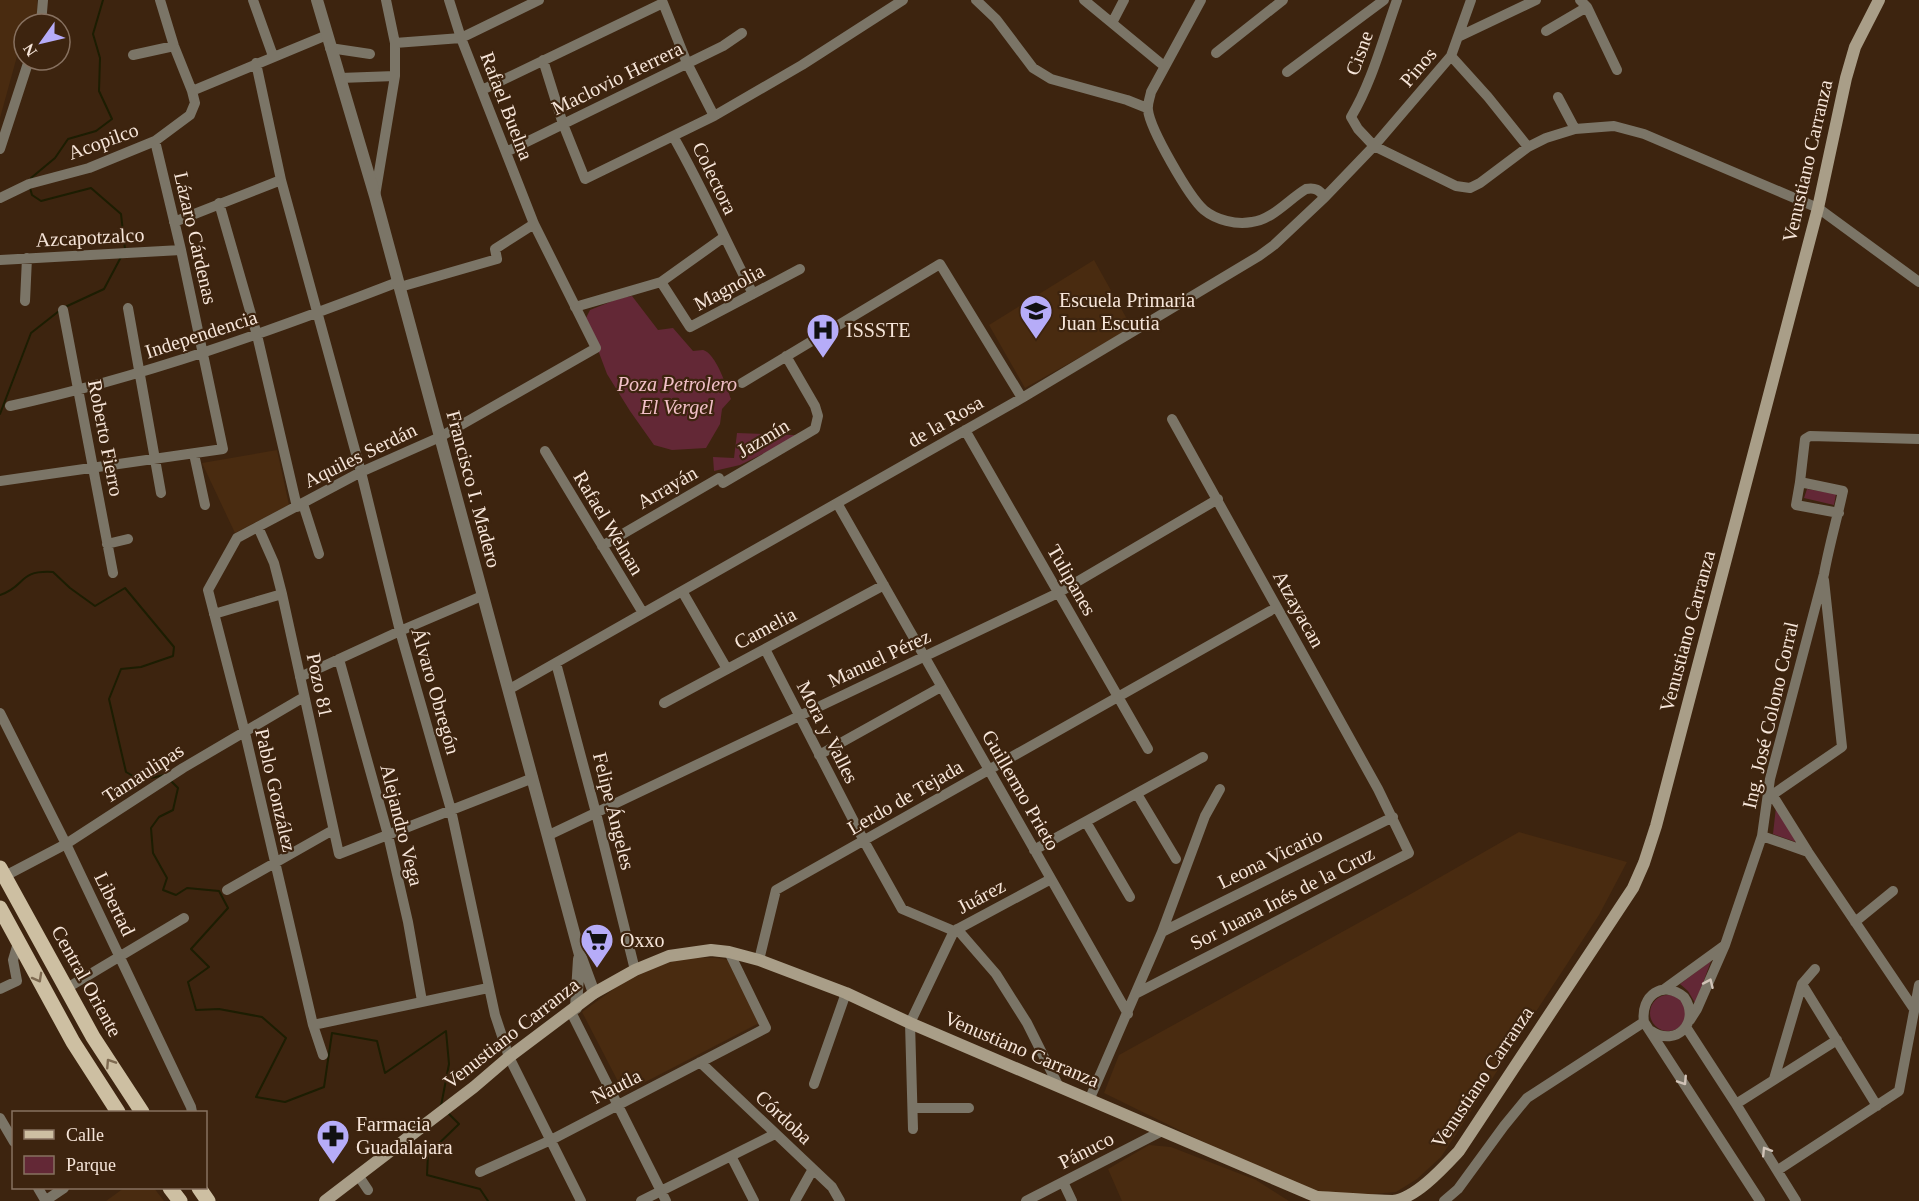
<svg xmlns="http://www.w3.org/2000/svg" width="1919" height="1201" font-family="'Times New Roman',serif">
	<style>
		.built { fill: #492b10 }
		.green { fill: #632836 }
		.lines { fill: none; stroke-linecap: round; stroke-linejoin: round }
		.stream { stroke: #1c1d02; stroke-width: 2 }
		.minor { stroke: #7b7567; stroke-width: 10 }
		.tertiary { stroke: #7b7567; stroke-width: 12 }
		.secondary { stroke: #a99e88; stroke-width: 12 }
		.primary { stroke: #cdbfa2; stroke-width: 15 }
		.oneway { stroke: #7e6a51 }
		.oneway2 { stroke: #d1c3b7 }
		.labels { text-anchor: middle; stroke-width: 4.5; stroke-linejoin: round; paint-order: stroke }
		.street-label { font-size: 20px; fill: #f6e5d9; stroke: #3d240f }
		.poi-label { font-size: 20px; fill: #f6e5d9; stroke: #3d240f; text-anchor: start }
		.park-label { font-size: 20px; font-style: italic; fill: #f2c0c8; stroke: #3d240f }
	</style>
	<rect width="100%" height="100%" fill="#3d240f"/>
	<path class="built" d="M 0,0 L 37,0 L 38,21 L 36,24 L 24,24 L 24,42 L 19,49 L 0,118 Z
		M 1094,260 L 1132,328 L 1025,388 L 989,325 Z
		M 277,450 L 289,505 L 235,533 L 202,463 Z
		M 1519,832 L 1627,862 L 1599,915 L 1441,1157 L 1417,1179 L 1396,1192 L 1362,1195 L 1329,1194 L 1295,1187 L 1104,1093 L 1119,1055 L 1409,895 Z
		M 682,958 L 716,958 L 737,961 L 765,1020 L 624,1093 L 582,1012 L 622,983 L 656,967 Z
		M 1149,1145 L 1171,1147 L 1256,1180 L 1289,1201 L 1122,1201 L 1108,1169 Z
		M 124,1188 L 154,1188 L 164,1201 L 106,1201 Z"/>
	<path class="green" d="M 632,296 L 658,330 L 673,328 L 693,351 C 696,351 700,350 703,350 C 716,353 727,388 731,399 L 722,409 L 720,424 L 706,448 L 672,450 L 654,445 L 630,411 L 607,374 L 586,318 L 590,310 L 620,298 Z
		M 737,433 L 793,435 L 799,436 L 740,465 L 714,471 L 713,457 L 734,458 Z
		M 1807,489 L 1836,494 L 1834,505 L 1804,498 Z
		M 1776,807 L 1799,843 L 1773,834 Z
		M 1711,961 L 1696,1002 L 1695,1003 L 1688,991 L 1680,984 Z
		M1650 1013a18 18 0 1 1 36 0a18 18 0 1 1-36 0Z"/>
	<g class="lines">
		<path class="stream" d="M 31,178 L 55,158 L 68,139 L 96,131 L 112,119 L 99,91 L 100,58 L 93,34 L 103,0
			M 30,188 L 32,195 L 41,201 L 91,188 L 121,214 L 125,249
			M 63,308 L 104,289 L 121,257
			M 0,414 L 31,333 L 59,311
			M 0,595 C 27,586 17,570 53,572 L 70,588 L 95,606 L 125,588 L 174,647 L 173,656 L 141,667 L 121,669 L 109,699 L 126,772 L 140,780 L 165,775
			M 171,781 L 178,788 L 173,810 L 159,817 L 151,828 L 153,853 L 167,878 L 163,890 L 176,895 L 187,888 L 219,891 L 228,908 L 191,949 L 209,967 L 188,982 L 196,1010 L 219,1009 L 262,1017 L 286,1038 L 256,1097 L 285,1102 L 324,1087 L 332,1033 L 377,1041 L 385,1073 L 446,1031 L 449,1064 L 441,1106
			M 447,1112 L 459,1124 L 428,1154 L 427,1175 L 480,1189 L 488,1201"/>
		<path class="minor" d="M 253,0 L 273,56
			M 976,0 L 996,19 L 1033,68 L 1051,79 L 1127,100 L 1147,108
			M 1084,0 L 1164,66
			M 1201,0 L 1151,92 C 1150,98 1147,104 1148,110 C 1150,129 1189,197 1204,210 C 1216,220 1236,225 1252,222 C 1272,220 1289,199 1306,189 C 1315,187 1319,190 1325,197
			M 1397,0 C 1383,39 1372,82 1351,117 L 1358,129 L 1374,146 L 1456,186 L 1470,188 L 1480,183 L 1528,147 L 1546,138 L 1575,129 L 1614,126 L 1644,134 L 1818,208 L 1919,282
			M 1580,0 L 1587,7 L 1617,70
			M 1112,23 L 1124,0
			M 41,24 L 43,0
			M 1546,31 L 1587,7
			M 1458,37 L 1536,0
			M 395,43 L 461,38 L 539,0
			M 330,48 L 370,54
			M 1216,53 L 1283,0
			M 133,55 L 174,46
			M 1451,56 L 1488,97 L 1528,147
			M 543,60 L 563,124 L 585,179 L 714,116 L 802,65 L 903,0
			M 256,63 L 281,180 L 361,472 L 400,631 L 451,810 L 495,1015 L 509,1057 L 581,1201
			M 1287,72 L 1384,0
			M 340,78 L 395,76
			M 482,90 L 663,3 L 687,63 L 714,116
			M 192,91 L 327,35
			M 1558,97 L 1575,129
			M 673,136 C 702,187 726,241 753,294
			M 0,149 L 29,60
			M 506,152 L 723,46 L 742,33
			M 375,196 L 395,76 L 395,43 L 386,0
			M 0,198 L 29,184 L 89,168 L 155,141 L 190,115 L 195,103 L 192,91 L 174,46 L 160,0
			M 219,203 L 257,335 L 297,507
			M 174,222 L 281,180
			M 0,260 L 181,250
			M 661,282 L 690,327 L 800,269
			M 400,287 L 497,259 L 495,249 L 534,224
			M 25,301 L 27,258
			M 575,307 L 661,282 L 724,237
			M 128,308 L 161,493
			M 63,310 L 113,573
			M 742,383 L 940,264 L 1022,398
			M 10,406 C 143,377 271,331 398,282
			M 965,430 L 1148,749
			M 545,451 L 643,613
			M 194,454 L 205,505
			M 0,481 L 223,449 L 181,250 L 155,141
			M 1800,482 L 1805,439 L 1810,436 L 1919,439
			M 723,483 L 815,429 L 818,416 L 815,406 L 786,356
			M 837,503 L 1128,1014
			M 303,504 L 319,554
			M 258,527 L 274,563 L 282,594 L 339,854 L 533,778
			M 107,544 L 128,539
			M 602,546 L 719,478
			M 682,591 L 727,669
			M 214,614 L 282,594
			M 765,649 L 864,841 L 902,909 L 954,931
			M 339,659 L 388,835 L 408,922 L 422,1001
			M 556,663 L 596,813 L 635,970
			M 300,677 L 400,631 L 482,596
			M 508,690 L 1022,398 L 1259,256 L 1274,245 L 1325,197 L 1374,146 L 1451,56 L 1471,0
			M 664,703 L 884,585
			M 0,713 L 66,844 L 191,1107 L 192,1112
			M 819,755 L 941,687
			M 1768,788 L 1808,852 L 1914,1009
			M 1137,794 L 1176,859
			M 1772,795 L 1842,747 L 1824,580
			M 1086,822 L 1130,897
			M 549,835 L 1058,593 L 1218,499
			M 1762,836 L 1808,852
			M 1034,850 L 1203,757
			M 0,876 L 5,876 L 66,844 L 183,768 L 304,697
			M 227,890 L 333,830
			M 1855,922 L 1893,891
			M 957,929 L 996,974 L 1027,1023 L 1058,1085
			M 1162,932 L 1393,817
			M 759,960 L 776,890 L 1270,611
			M 1802,984 L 1877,1106
			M 67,988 L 184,918
			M 0,989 L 17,981 L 13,960 L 18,943
			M 1663,990 L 1725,945
			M 1137,993 L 1409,853 L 1378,789 L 1172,419
			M 571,1012 L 666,1201
			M 1690,1020 L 1697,1009 L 1725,945 L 1762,836 L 1770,779 L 1824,574 C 1829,546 1837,519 1843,491 L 1800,482 L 1796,505 L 1839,513
			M 313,1025 L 488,988
			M 1686,1027 L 1736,1104 L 1796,1201
			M 1651,1031 C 1677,1048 1701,1021 1684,997 C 1663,979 1640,996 1644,1022 L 1760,1201
			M 323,1055 L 313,1025 L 245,733 L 208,590 L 237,538 L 361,472 L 440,437 L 596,348 L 534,224 L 461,38 L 449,0
			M 700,1062 L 832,1187 L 840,1201
			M 1774,1079 L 1802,984 L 1815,969
			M 814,1084 L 846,993
			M 1090,1098 L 1162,932 L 1205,816 L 1220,789
			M 1736,1104 L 1837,1040
			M 913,1108 L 969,1108
			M 0,1118 L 14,1142
			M 913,1129 L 910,1023 L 954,931 L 1051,879
			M 731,1156 L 754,1201
			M 1778,1170 L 1899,1091 L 1919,985
			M 480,1172 L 551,1140 L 766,1028 L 729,952
			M 358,1175 L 368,1190
			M 1063,1182 L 1072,1201
			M 38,1188 L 45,1200
			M 45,1201 L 64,1188
			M 641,1201 L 775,1134
			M 795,1201 L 813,1169
			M 1026,1201 L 1162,1131
			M 1444,1201 L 1458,1189 L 1504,1126 L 1527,1098 L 1644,1022"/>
		<path class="tertiary" d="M 317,0 L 375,196 L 580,955 L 594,993
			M 576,1008 L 579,959"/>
		<path class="secondary" d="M 1318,1197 C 1339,1198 1373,1201 1393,1201 C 1416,1198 1443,1168 1459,1151 L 1633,888 L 1644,863 L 1656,826 L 1818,208 L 1846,78 L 1855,47 L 1879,0
			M 325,1201 L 474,1087 L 509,1057 L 594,993 L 635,970 L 669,956 L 711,950 L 729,952 L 759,960 L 846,993 L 910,1023 L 1324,1200"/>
		<path class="primary" d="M 0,868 L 93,1037 L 142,1112
			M 0,908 L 73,1042 L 118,1112
			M 170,1188 L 180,1201
			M 199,1188 L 208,1201"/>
	</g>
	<defs><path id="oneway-chevron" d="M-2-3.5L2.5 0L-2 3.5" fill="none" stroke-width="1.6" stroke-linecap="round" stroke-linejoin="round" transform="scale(1.5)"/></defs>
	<g class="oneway">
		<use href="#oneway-chevron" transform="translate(38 978) rotate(61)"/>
		<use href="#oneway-chevron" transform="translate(110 1063) rotate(-123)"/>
	</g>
	<g class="oneway2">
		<use href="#oneway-chevron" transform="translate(1709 983) rotate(-66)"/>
		<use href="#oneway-chevron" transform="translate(1683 1081) rotate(57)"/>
		<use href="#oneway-chevron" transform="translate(1766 1151) rotate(-122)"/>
	</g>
	<defs>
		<g id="school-pin" transform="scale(1.725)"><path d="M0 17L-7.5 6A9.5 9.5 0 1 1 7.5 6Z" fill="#b6acf8" stroke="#3d240f"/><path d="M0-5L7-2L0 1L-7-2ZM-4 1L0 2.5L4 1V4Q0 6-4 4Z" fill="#111"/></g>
		<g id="hospital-pin" transform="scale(1.725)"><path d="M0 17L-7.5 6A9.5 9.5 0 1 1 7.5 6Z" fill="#b6acf8" stroke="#3d240f"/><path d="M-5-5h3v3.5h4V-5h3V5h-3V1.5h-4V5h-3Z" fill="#111"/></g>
		<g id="supermarket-pin" transform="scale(1.725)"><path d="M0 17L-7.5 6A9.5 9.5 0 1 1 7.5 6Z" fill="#b6acf8" stroke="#3d240f"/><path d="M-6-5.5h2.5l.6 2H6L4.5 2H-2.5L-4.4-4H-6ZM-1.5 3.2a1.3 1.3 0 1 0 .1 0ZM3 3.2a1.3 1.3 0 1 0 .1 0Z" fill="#111"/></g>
		<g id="pharmacy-pin" transform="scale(1.725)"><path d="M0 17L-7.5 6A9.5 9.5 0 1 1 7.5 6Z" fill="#b6acf8" stroke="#3d240f"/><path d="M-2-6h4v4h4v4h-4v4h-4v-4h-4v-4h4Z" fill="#111"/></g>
	</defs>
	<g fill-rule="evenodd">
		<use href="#school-pin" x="1036" y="311"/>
		<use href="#hospital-pin" x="823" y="330"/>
		<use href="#supermarket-pin" x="597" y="940"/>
		<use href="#pharmacy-pin" x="333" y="1136"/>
	</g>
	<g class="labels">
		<g class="street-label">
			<text transform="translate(1359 53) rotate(-70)" y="7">Cisne</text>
			<text transform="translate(1418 67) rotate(-50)" y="7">Pinos</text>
			<text transform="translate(617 78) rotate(-26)" y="7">Maclovio Herrera</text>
			<text transform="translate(507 106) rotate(69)" y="7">Rafael Buelna</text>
			<text transform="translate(103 141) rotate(-20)" y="7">Acopilco</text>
			<text transform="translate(1807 161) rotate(-77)" y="7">Venustiano Carranza</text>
			<text transform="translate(715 178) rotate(64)" y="7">Colectora</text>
			<text transform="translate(90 237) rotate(-3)" y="7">Azcapotzalco</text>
			<text transform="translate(196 238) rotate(77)" y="7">Lázaro Cárdenas</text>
			<text transform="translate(729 287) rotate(-28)" y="7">Magnolia</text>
			<text transform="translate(201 334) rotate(-18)" y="7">Independencia</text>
			<text transform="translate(945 421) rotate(-30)" y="7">de la Rosa</text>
			<text transform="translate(106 438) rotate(79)" y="7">Roberto Fierro</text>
			<text transform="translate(763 438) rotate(-31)" y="7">Jazmín</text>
			<text transform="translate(360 455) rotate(-26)" y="7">Aquiles Serdán</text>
			<text transform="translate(667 487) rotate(-30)" y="7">Arrayán</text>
			<text transform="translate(474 489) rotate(75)" y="7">Francisco I. Madero</text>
			<text transform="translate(609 523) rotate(59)" y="7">Rafael Welnan</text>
			<text transform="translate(1072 580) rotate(60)" y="7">Tulipanes</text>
			<text transform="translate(1299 609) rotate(61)" y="7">Atzayacan</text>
			<text transform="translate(765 628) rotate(-28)" y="7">Camelia</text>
			<text transform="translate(1687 631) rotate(-75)" y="7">Venustiano Carranza</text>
			<text transform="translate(879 658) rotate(-25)" y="7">Manuel Pérez</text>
			<text transform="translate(320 685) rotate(78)" y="7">Pozo 81</text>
			<text transform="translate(436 691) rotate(74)" y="7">Álvaro Obregón</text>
			<text transform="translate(1770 715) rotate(-77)" y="7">Ing. José Colono Corral</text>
			<text transform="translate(828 732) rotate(63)" y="7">Mora y Valles</text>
			<text transform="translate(143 773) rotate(-33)" y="7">Tamaulipas</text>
			<text transform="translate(276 790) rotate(77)" y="7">Pablo González</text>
			<text transform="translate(1021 790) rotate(60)" y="7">Guillermo Prieto</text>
			<text transform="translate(905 797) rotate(-30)" y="7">Lerdo de Tejada</text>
			<text transform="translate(614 811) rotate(76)" y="7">Felipe Ángeles</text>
			<text transform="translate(402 825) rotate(76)" y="7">Alejandro Vega</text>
			<text transform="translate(1270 858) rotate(-26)" y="7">Leona Vicario</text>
			<text transform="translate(981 896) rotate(-28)" y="7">Juárez</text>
			<text transform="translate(1282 898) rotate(-27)" y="7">Sor Juana Inés de la Cruz</text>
			<text transform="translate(115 904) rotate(64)" y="7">Libertad</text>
			<text transform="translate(87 981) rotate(61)" y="7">Central Oriente</text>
			<text transform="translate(511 1033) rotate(-38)" y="7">Venustiano Carranza</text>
			<text transform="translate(1022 1049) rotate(23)" y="7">Venustiano Carranza</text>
			<text transform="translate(1482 1077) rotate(-56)" y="7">Venustiano Carranza</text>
			<text transform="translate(616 1086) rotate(-27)" y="7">Nautla</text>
			<text transform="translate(784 1117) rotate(43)" y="7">Córdoba</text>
			<text transform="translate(1086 1150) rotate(-27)" y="7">Pánuco</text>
		</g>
		<g class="poi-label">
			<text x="1059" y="307">Escuela Primaria<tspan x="1059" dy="23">Juan Escutia</tspan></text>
			<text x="846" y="337">ISSSTE</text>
			<text x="620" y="947">Oxxo</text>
			<text x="356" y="1131">Farmacia<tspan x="356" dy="23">Guadalajara</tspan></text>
		</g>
		<g class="park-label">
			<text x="677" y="391">Poza Petrolero<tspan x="677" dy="23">El Vergel</tspan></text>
		</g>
	</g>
	<rect x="12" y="1111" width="195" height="78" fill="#3d240f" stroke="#877160" stroke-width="1.5"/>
	<rect x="24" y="1130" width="30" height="9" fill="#cdbfa2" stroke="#877160" stroke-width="1.5"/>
	<text x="66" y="1141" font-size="18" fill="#f6e5d9">Calle</text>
	<rect x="24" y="1156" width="30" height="18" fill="#632836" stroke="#877160" stroke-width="1.5"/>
	<text x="66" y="1171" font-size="18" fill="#f6e5d9">Parque</text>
	<g transform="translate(42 42) rotate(236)"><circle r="28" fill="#3d240f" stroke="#877160" stroke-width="1.5"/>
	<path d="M0-4.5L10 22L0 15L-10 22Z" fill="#b6acf8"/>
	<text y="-9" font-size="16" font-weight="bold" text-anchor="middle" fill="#f6e5d9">N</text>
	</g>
</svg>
